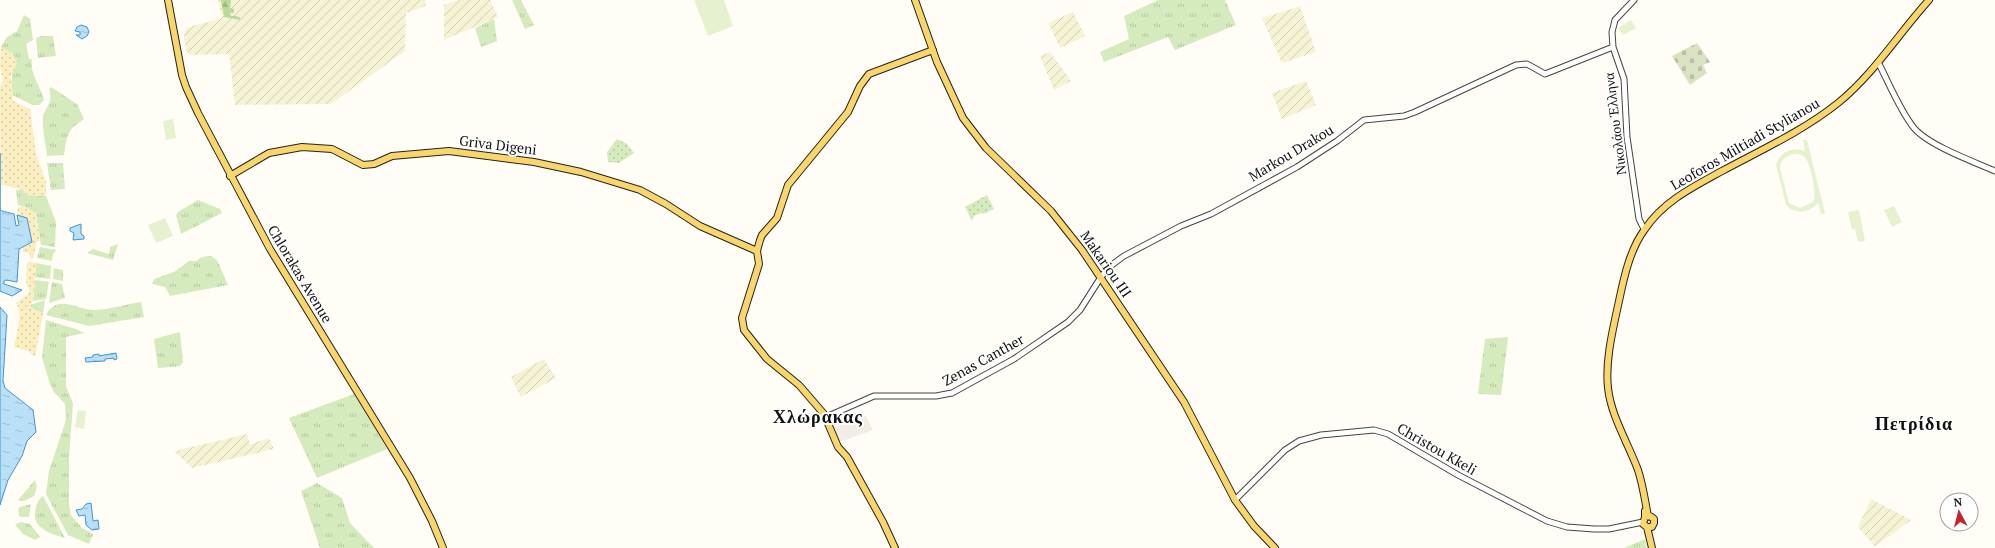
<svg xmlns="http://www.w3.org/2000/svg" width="1995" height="548" font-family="'PT Serif',serif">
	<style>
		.farmland { fill: url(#farmland-furrows) }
		.grass { fill: url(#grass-tufts) }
		.forest { fill: url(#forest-firs) }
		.sand { fill: url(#sand-dots) }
		.cemetery { fill: url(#cemetery-stones) }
		.park { fill: url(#park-dots) }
		.pitch { fill: #e6f2cf; fill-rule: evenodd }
		.plaza { fill: #f1ede2 }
		.water { fill: url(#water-ripples); stroke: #3f96cf }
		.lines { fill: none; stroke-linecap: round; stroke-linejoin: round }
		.minor-casing { stroke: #444; stroke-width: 7 }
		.major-casing { stroke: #222; stroke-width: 8 }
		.minor { stroke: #fff; stroke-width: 5 }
		.major { stroke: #f9d66b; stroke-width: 6 }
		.labels { text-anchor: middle; stroke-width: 4; stroke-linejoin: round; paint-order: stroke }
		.street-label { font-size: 14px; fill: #111; stroke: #fff }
		.district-label { font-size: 18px; font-weight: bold; letter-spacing: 1px; fill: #111; stroke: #fff }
	</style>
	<defs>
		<pattern id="farmland-furrows" width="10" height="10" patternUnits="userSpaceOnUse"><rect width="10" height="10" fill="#f6f3d4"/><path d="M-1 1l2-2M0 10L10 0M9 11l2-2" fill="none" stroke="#d2cfb5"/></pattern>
		<pattern id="grass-tufts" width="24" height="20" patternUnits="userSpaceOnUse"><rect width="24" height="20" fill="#d5ebbd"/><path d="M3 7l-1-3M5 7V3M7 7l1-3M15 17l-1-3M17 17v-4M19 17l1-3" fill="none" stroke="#b6c8a1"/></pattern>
		<pattern id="forest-firs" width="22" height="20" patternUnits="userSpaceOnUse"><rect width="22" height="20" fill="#b9dc9c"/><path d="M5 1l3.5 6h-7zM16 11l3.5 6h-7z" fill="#9ebc85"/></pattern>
		<pattern id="sand-dots" width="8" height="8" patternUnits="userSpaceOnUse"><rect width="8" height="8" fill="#fbeec1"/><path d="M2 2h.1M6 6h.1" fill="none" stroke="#d6cba5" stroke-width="1.8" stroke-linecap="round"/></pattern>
		<pattern id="cemetery-stones" width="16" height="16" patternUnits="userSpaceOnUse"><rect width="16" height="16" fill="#d9e3c4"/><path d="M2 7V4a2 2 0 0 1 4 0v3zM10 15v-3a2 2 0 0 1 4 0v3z" fill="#b9c2a7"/></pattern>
		<pattern id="park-dots" width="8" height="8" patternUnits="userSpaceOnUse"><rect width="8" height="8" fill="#d5ebbd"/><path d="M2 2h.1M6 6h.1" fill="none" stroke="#b6c8a1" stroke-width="1.8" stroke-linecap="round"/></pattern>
		<pattern id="water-ripples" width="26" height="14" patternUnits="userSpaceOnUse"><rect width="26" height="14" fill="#b9e0f7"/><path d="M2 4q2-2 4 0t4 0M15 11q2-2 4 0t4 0" fill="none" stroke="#9ebfd3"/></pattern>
	</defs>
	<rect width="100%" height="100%" fill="#fffdf5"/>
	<path class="farmland" d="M 218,0 L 425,0 L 426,6 L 406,13 L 405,51 L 331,104 L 235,105 L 229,54 L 190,55 L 186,51 L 184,37 L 185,28 L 222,18 Z
		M 458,0 L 490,0 L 498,17 L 444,40 L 444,5 Z
		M 1300,6 L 1316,52 L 1282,63 L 1262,18 Z
		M 1073,12 L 1085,36 L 1060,48 L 1048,23 Z
		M 1050,52 L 1071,81 L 1054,90 L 1040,56 Z
		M 1306,81 L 1316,105 L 1282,119 L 1272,93 Z
		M 544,359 L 556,378 L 521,397 L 511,377 Z
		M 247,434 L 250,444 L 269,438 L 274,449 L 192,468 L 174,451 Z
		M 1871,499 L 1911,520 L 1875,547 L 1858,527 Z"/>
	<path class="grass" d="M 512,0 L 521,0 L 534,25 L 525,29 Z
		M 1158,0 L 1225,0 L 1236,25 L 1175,50 L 1168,37 L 1104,62 L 1100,52 L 1129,39 L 1124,16 Z
		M 24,15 L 30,19 L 33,40 L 26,44 L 29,59 L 32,59 C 29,73 41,87 44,100 L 39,105 L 33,105 L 12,95 C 11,81 12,70 14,55 L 1,47 L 7,37 L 17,31 Z
		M 494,19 L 497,41 L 481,47 L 475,28 Z
		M 41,36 L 53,36 L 56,56 L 38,58 L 36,38 Z
		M 51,87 L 77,104 L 84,119 C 67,130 67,135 64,155 L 47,156 C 46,144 42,130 43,118 C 45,105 54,105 49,89 Z
		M 47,163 L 63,163 L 65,189 L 51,190 Z
		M 23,189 L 26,195 L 46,196 L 56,222 L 55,247 L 41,245 L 36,214 L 26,207 L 18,205 L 16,190 Z
		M 198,200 L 220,209 L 222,213 L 181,234 L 176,215 L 178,212 Z
		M 118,244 L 113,260 L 87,253 L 93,249 L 109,254 L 110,247 Z
		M 40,247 L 56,250 L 53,254 L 52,261 L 37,258 Z
		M 211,256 L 217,260 L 228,285 L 170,296 L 165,287 L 152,284 L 154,279 L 174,272 L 189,261 L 196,261 L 202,257 Z
		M 36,263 L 51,266 L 50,279 L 35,277 Z
		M 54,268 L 63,270 L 63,281 L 53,279 Z
		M 35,280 L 49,282 L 46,299 L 33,301 Z
		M 52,282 L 62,284 L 65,298 L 49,303 Z
		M 45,300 L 43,313 L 34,310 L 30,305 Z
		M 141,302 L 144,317 L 89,326 L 46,315 C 58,293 77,310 94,310 C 108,310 127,304 141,302 Z
		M 46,320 L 76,329 L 84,333 L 66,337 L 66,387 L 73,403 L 69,458 L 69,504 L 71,515 L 82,528 L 93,534 L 89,544 L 68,535 L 46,494 L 49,471 L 66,420 L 65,404 L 54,392 L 50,384 L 42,358 Z
		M 180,332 L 183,362 L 180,366 L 158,368 L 154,339 Z
		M 1508,337 L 1501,395 L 1478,394 L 1485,339 Z
		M 354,394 L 387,449 L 317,478 L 289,418 Z
		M 35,480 L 37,487 L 34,496 L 24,501 L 20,501 L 18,500 Z
		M 317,483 L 342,498 L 350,523 L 374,548 L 320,548 L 301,491 Z
		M 43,496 L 65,538 C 52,534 32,528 35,512 C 36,505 38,500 43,496 Z
		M 31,504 L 29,517 L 20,517 L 18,509 L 20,507 Z
		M 20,522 L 30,524 L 40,537 L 35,540 L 23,534 L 15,525 Z
		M 1645,539 L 1647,548 L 1624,548 Z"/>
	<path class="forest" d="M 221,0 L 231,0 L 230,8 L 234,9 L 234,13 L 230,13 L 231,16 L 240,17 L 240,20 L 224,17 Z"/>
	<path class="sand" d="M 1,47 L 14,55 L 17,64 L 10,77 L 12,81 L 13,101 L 30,109 L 36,154 L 46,182 L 46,196 L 26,195 L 23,189 L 12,188 L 11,186 L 1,185 L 0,85 L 3,82 L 0,65 Z
		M 24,206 L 36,214 L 40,241 L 37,242 L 33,259 L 30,258 L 30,253 L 23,252 L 23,247 L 32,242 L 27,219 L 17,215 L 18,208 Z
		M 29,262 L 36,263 L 33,301 L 30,305 L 34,310 L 43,313 L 35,357 L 28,351 L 14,347 C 16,334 24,314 16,303 L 29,293 L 29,288 L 26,285 L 27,264 Z"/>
	<path class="cemetery" d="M 1697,43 L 1710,62 L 1703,65 L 1707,73 L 1690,85 L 1672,56 Z"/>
	<path class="park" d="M 617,139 L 627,144 L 634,153 L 619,163 L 608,162 L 607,152 Z
		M 987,195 L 994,209 L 984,214 L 981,213 L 974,216 L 972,221 L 965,207 Z"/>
	<path class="pitch" d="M 694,0 L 724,0 L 733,26 L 708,36 Z
		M 1631,20 L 1636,28 L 1623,35 L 1618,28 Z
		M 173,119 L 176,138 L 166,140 L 163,121 Z
		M 1803,140 L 1807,140 L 1825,213 L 1821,214 L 1818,203 C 1809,213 1796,215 1786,205 L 1776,165 C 1781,151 1791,147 1805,151 ZM 1795,154 C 1799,154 1804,155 1806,159 C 1811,166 1817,195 1813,202 L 1800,208 L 1789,203 L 1780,168 C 1780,160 1787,155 1795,154 Z
		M 1894,206 L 1902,222 L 1892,227 L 1884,210 Z
		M 1859,210 L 1865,241 L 1858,242 L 1855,229 L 1852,230 L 1848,212 Z
		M 165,218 L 173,236 L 156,243 L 148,225 Z
		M 78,410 L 86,411 L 84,429 L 75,427 Z"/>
	<path class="plaza" d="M 866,416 L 873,430 L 837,443 L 832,428 Z"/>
	<path class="water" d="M 81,25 L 87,27 L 89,32 L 87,36 L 82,39 L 76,35 L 80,35 L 80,32 L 75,31 L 77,27 Z
		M 0,153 L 0,209 L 2,211 L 14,214 L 16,226 L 19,225 L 17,215 L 27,218 L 32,242 L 19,249 L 17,282 L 6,280 L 4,281 L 4,284 L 22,290 L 12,296 L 0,291 Z
		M 81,224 L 81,234 L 84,236 L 84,239 L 73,240 L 74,233 L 70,231 L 70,228 Z
		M 0,307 L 7,315 L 3,381 L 5,388 L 33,410 L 36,432 L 27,441 L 22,456 L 8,480 L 0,505 Z
		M 116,353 L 117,359 L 114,360 L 114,358 L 105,359 L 105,361 L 86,362 L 85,358 L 93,357 L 93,355 L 99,354 L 99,356 Z
		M 91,503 L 93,521 L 98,520 L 99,529 L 92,530 L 86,525 L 85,515 L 79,516 L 76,510 L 82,509 L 86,504 Z"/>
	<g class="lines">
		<g class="minor-casing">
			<path id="minor" d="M 1634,0 L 1615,20 L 1612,32 L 1613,47 L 1624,79 L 1627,137 L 1639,219 L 1644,229
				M 1878,62 C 1888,81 1900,111 1914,128 C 1928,145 1974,162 1995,171
				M 826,417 L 874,396 L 936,396 L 952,393 L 1014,359 L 1068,322 L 1080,310 L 1101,277 L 1109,267 L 1124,256 L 1181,226 L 1211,214 L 1297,167 L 1337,141 L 1364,120 L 1404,116 L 1415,112 L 1516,65 L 1527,64 L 1545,74 L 1613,47
				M 1235,500 L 1285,450 L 1299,441 L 1321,435 L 1374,430 L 1388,434 L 1458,475 L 1547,521 L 1567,527 L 1594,529 L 1609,529 L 1643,522"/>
		</g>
		<g class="major-casing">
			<path id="major" d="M 168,0 L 182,75 L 186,87 L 198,113 L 270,249 L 410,478 L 432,521 L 443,548
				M 915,0 L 937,62 L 963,118 L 986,148 L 1051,211 L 1082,250 L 1184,402 L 1235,500 L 1254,526 L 1275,548
				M 230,176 L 269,153 L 302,147 L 332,149 L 363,165 L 374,164 L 392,156 L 449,151 L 534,162 L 581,172 L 640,190 L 666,204 L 700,226 L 757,251
				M 1645,511 L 1645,517 L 1643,524 L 1647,527 L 1652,527 L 1654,523 L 1654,519 L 1650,516 L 1645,517
				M 1648,516 C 1645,501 1643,485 1638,470 C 1628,443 1611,416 1608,388 C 1605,360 1613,329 1619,301 C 1624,277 1630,249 1645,229 C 1664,201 1693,187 1722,171 C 1761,150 1803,131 1838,103 C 1873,75 1899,33 1929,0
				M 1647,527 L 1652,548
				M 895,548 L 883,522 L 847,457 L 838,447 L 824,414 L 799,385 L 767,359 L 744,330 L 742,318 L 759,264 L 757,251 L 760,240 L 762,235 L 777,218 L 788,185 L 848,112 L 860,86 L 869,74 L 933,50"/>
		</g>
		<use href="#minor" class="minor"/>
		<use href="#major" class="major"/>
	</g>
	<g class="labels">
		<g class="street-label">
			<text transform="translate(1615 124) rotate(-97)" y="5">Νικολάου Έλληνα</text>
			<text transform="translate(1745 144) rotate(-30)" y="5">Leoforos Miltiadi Stylianou</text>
			<text transform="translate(498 145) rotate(7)" y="5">Griva Digeni</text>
			<text transform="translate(1291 153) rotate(-31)" y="5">Markou Drakou</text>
			<text transform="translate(1106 264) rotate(55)" y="5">Makariou III</text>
			<text transform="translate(300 274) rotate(59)" y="5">Chlorakas Avenue</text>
			<text transform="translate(983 360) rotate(-29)" y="5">Zenas Canther</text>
			<text transform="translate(1437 449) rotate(30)" y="5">Christou Kkeli</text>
		</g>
		<g class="district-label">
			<text x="818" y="423">Χλώρακας</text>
			<text x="1914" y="430">Πετρίδια</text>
		</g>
	</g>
	<g transform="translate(1959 512) rotate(353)"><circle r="19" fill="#ffffff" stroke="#a0a0a0"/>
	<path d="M0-3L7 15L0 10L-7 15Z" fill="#c4262e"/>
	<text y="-6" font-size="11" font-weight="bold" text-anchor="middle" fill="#111111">N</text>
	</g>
</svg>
